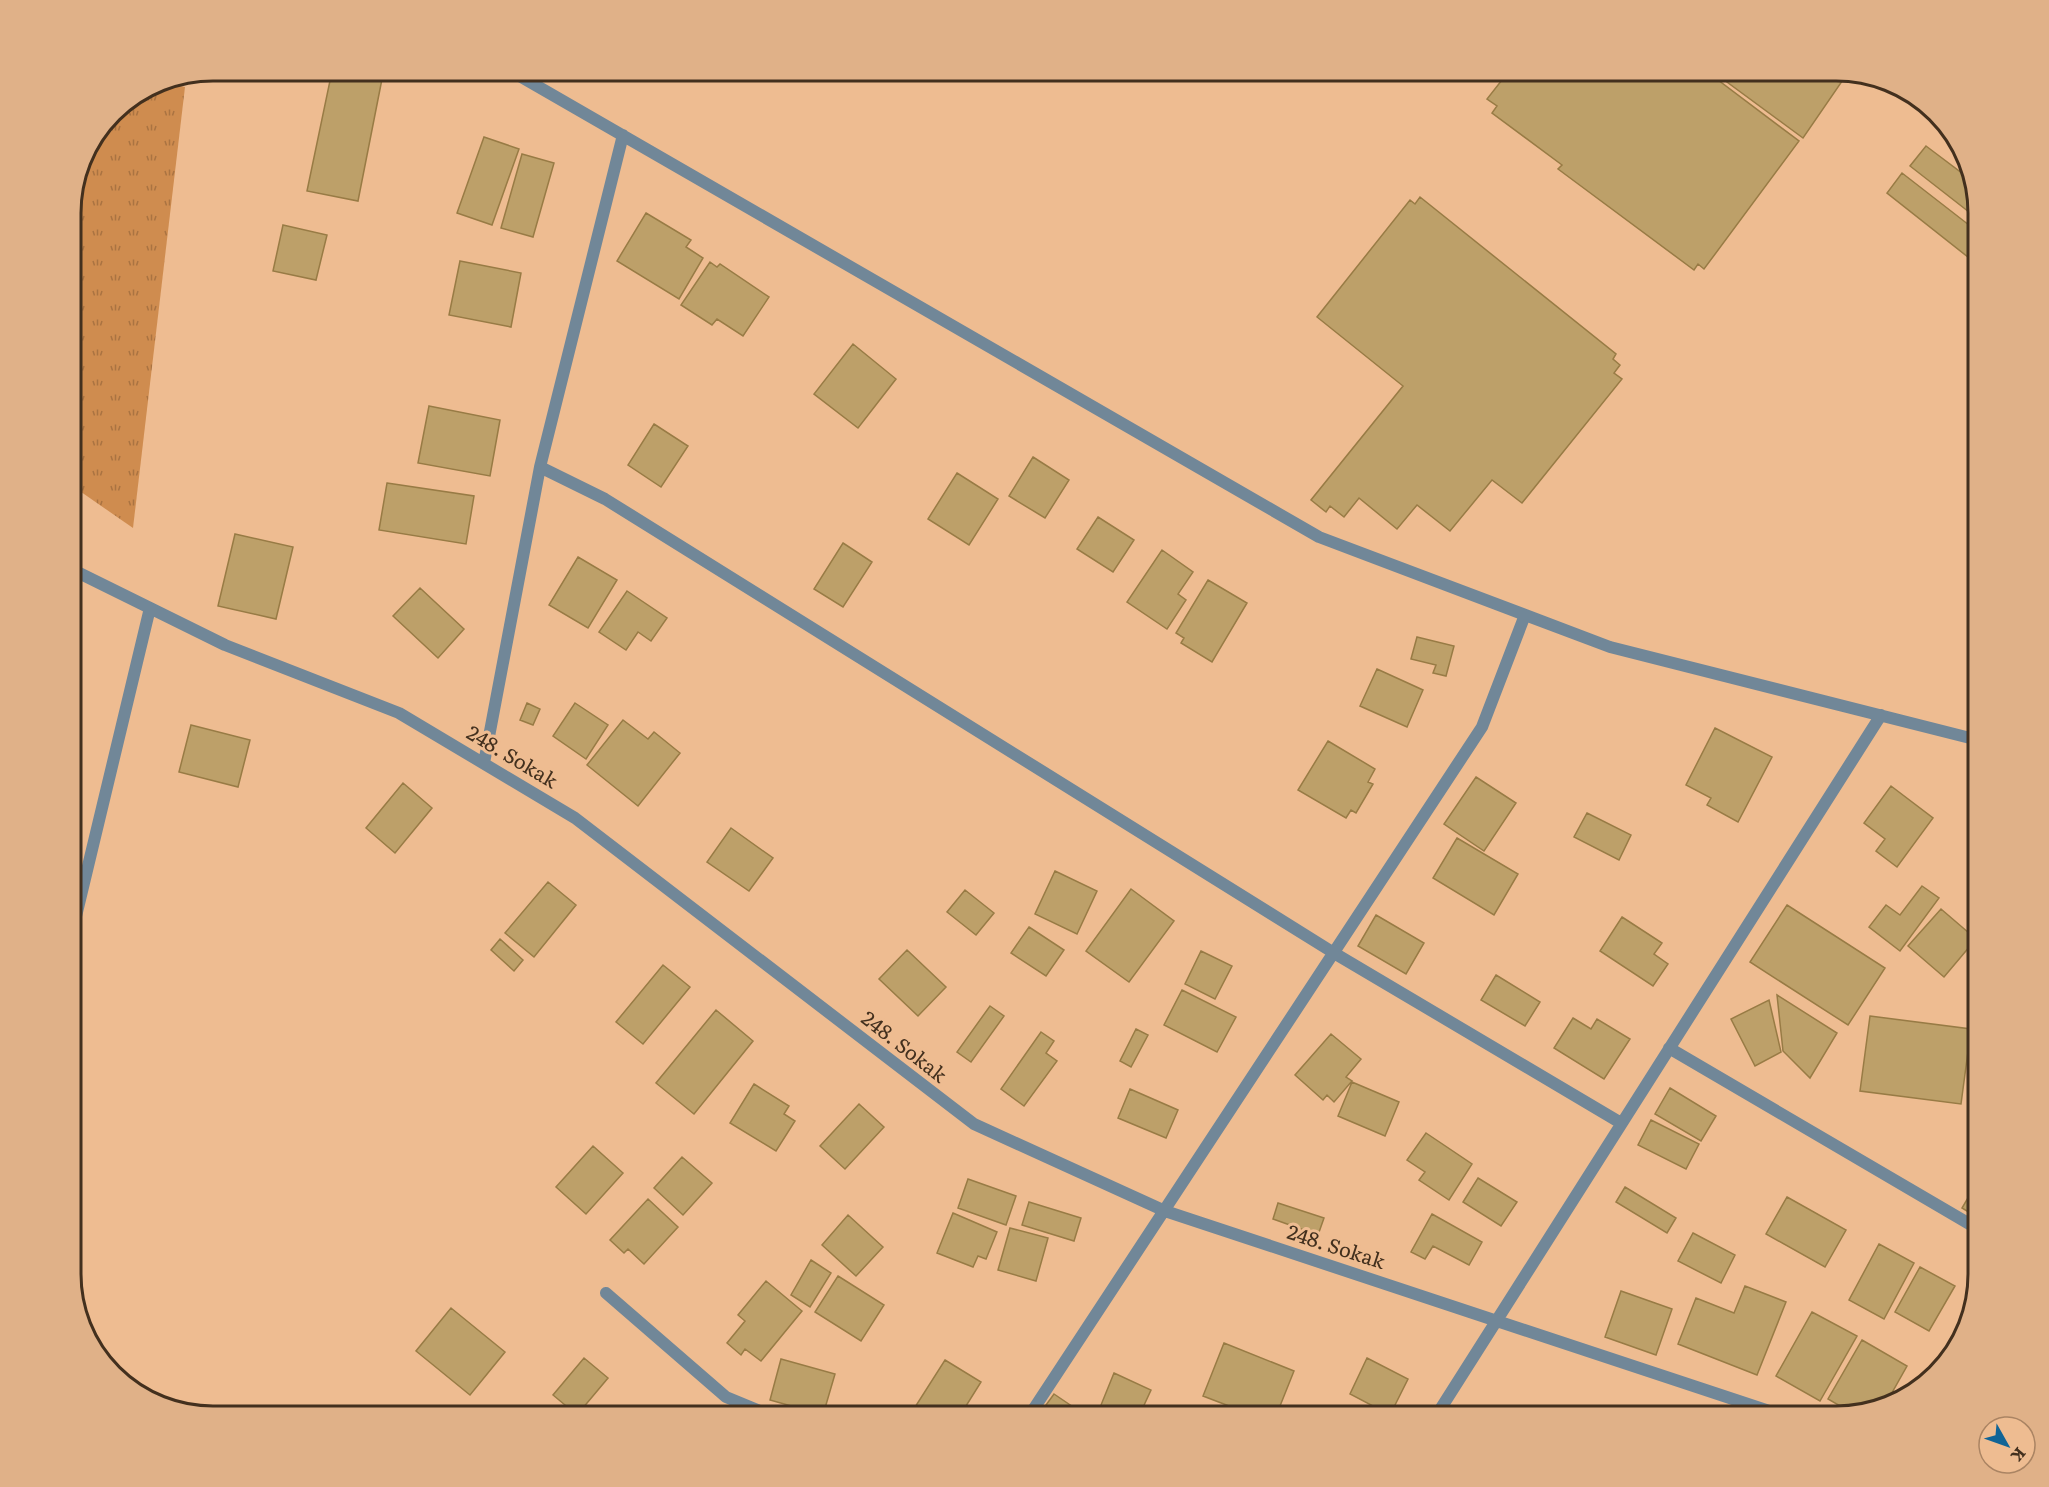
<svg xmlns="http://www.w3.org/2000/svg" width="2049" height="1487" font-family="Literata,serif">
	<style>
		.grass { fill: url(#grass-tufts) }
		.building { fill: #bda069; stroke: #987b45; stroke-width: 1.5 }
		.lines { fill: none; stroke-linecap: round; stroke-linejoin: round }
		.minor { stroke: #718798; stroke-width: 12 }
		.labels { text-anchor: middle; stroke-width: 6; stroke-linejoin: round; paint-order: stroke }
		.street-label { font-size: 20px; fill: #43301e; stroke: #eebc91 }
		.rim { fill: none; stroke: #43301e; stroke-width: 3 }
	</style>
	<defs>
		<pattern id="grass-tufts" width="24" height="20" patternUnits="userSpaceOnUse" patternTransform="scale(1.5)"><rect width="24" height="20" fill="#cf8c4f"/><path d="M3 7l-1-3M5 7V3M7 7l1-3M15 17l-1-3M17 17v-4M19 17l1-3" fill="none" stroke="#aa7341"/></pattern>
	</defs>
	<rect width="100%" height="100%" fill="#eebc91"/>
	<path class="grass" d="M 159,81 L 185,87 L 133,528 L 71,485 L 71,204 L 85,150 L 119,106 Z"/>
	<path class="building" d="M 332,71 L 382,79 L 358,201 L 307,191 Z
		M 1509,71 L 1706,71 L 1799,141 L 1704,269 L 1698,264 L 1694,270 L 1558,169 L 1562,165 L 1492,113 L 1497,106 L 1487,99 Z
		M 1712,71 L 1836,71 L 1847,74 L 1803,138 Z
		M 484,137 L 519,149 L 492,225 L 457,213 Z
		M 1926,146 L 1971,180 L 1978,219 L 1910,166 Z
		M 522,154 L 554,163 L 533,237 L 501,228 Z
		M 1902,173 L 1978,232 L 1978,265 L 1887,193 Z
		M 1420,197 L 1616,354 L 1613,359 L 1620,365 L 1614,373 L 1622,379 L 1522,503 L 1492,480 L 1450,531 L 1417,505 L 1397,529 L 1359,498 L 1344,517 L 1330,506 L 1326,512 L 1311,500 L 1403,386 L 1317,317 L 1410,200 L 1415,204 Z
		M 646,213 L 691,240 L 686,247 L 703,258 L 679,299 L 617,261 Z
		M 283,225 L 327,235 L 316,280 L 273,271 Z
		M 460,261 L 521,273 L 511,327 L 449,315 Z
		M 710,262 L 717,267 L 720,264 L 769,297 L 743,336 L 717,319 L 712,325 L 681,305 Z
		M 853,344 L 896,379 L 858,428 L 814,394 Z
		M 429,406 L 500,420 L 490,476 L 418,463 Z
		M 654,424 L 688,446 L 661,487 L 628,465 Z
		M 1033,457 L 1069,480 L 1045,518 L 1009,496 Z
		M 957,473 L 998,499 L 969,545 L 928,519 Z
		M 387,483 L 474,496 L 466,544 L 379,530 Z
		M 1098,517 L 1134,540 L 1113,572 L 1077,549 Z
		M 235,534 L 293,547 L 276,619 L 218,606 Z
		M 843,543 L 872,562 L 843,607 L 814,589 Z
		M 1162,550 L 1193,572 L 1178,594 L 1186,600 L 1167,629 L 1127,602 Z
		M 578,557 L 617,580 L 588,628 L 549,605 Z
		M 1208,580 L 1247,603 L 1212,662 L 1181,643 L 1184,638 L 1176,633 Z
		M 420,588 L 464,629 L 438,658 L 393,616 Z
		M 627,591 L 667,618 L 651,641 L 638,632 L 626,650 L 599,632 Z
		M 1417,637 L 1454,646 L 1446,676 L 1433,673 L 1436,665 L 1411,659 Z
		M 1377,669 L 1423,690 L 1407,727 L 1360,706 Z
		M 527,703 L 540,709 L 533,725 L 520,720 Z
		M 575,703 L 608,725 L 586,759 L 553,736 Z
		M 623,720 L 648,739 L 654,732 L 680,753 L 638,806 L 587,765 Z
		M 191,725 L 250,740 L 238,787 L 179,772 Z
		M 1715,728 L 1772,757 L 1738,822 L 1707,805 L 1711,798 L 1686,785 Z
		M 1328,741 L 1375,769 L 1368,782 L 1373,784 L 1356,813 L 1351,810 L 1346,818 L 1298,790 Z
		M 1476,777 L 1516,803 L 1484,851 L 1444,824 Z
		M 403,783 L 432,808 L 395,853 L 366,828 Z
		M 1891,786 L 1933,818 L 1897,867 L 1876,851 L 1885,839 L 1864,823 Z
		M 1587,813 L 1631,835 L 1619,860 L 1574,837 Z
		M 731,828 L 773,858 L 749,891 L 707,862 Z
		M 1457,838 L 1518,874 L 1494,915 L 1433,878 Z
		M 1055,871 L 1097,891 L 1077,934 L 1035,914 Z
		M 548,882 L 576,905 L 534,957 L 505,933 Z
		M 1922,886 L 1939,898 L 1900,951 L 1869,927 L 1886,905 L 1900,915 Z
		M 1131,889 L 1174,921 L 1129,982 L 1086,951 Z
		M 965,890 L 994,913 L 976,935 L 947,912 Z
		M 1787,905 L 1885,968 L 1848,1025 L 1750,962 Z
		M 1941,909 L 1976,939 L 1944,977 L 1908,946 Z
		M 1376,915 L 1424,943 L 1406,974 L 1358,946 Z
		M 1622,917 L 1662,943 L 1654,954 L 1668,964 L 1653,986 L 1600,951 Z
		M 1029,927 L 1064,950 L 1046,976 L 1011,953 Z
		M 500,939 L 523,960 L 514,971 L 491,950 Z
		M 907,950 L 946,987 L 918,1016 L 879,979 Z
		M 1201,951 L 1232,966 L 1215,999 L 1185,984 Z
		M 663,965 L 690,987 L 643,1044 L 616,1022 Z
		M 1496,975 L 1540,1002 L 1525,1026 L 1481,1000 Z
		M 1182,990 L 1236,1017 L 1217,1052 L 1164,1025 Z
		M 1777,995 L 1837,1033 L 1810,1078 L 1783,1051 Z
		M 1769,1000 L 1781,1052 L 1755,1066 L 1731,1019 Z
		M 990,1006 L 1004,1016 L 971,1062 L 957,1052 Z
		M 716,1010 L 753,1041 L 694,1114 L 656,1083 Z
		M 1870,1016 L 1971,1029 L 1961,1104 L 1860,1091 Z
		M 1573,1018 L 1591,1029 L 1597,1019 L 1630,1039 L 1604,1079 L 1554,1048 Z
		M 1136,1029 L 1148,1035 L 1131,1067 L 1120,1061 Z
		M 1041,1032 L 1054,1041 L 1046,1053 L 1057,1061 L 1024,1106 L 1001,1089 Z
		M 1331,1034 L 1361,1059 L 1346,1077 L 1352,1081 L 1334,1102 L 1327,1095 L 1323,1100 L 1295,1075 Z
		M 1352,1082 L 1399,1102 L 1385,1136 L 1338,1116 Z
		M 754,1084 L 789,1106 L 784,1114 L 795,1121 L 776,1151 L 730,1123 Z
		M 1670,1088 L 1716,1116 L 1701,1141 L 1655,1114 Z
		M 1130,1089 L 1178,1110 L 1166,1138 L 1118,1118 Z
		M 859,1104 L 884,1127 L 845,1169 L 820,1146 Z
		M 1651,1120 L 1699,1144 L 1686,1169 L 1638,1145 Z
		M 1426,1133 L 1472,1164 L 1449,1200 L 1419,1180 L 1425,1172 L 1407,1160 Z
		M 593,1146 L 623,1173 L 586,1214 L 556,1187 Z
		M 682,1157 L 712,1183 L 683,1215 L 654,1188 Z
		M 1478,1178 L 1517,1202 L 1501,1226 L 1463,1202 Z
		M 968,1179 L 1016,1196 L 1006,1225 L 958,1208 Z
		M 1625,1187 L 1676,1218 L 1667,1233 L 1616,1202 Z
		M 1972,1191 L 1978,1194 L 1978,1218 L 1962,1208 Z
		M 1787,1197 L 1846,1230 L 1825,1267 L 1766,1234 Z
		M 648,1199 L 678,1227 L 644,1264 L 628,1249 L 624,1253 L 610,1240 Z
		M 1029,1202 L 1081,1218 L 1074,1241 L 1022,1225 Z
		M 1278,1203 L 1324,1218 L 1318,1235 L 1273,1219 Z
		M 953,1213 L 997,1232 L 986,1259 L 978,1256 L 973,1267 L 937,1253 Z
		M 1432,1214 L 1482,1242 L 1469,1265 L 1433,1246 L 1425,1259 L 1411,1252 Z
		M 848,1215 L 883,1247 L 856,1276 L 822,1245 Z
		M 1010,1228 L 1048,1238 L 1036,1281 L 998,1270 Z
		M 1693,1233 L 1735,1255 L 1721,1283 L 1678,1261 Z
		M 1879,1244 L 1914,1263 L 1884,1319 L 1849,1300 Z
		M 811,1260 L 831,1273 L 810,1307 L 791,1295 Z
		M 1920,1267 L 1955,1286 L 1929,1331 L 1895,1312 Z
		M 838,1276 L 884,1305 L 861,1341 L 815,1312 Z
		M 766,1281 L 802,1311 L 761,1361 L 745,1349 L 741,1355 L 727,1343 L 745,1321 L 738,1315 Z
		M 1745,1286 L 1786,1302 L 1757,1375 L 1678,1344 L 1696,1298 L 1734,1313 Z
		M 1621,1291 L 1672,1309 L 1656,1355 L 1605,1337 Z
		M 451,1308 L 505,1352 L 470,1395 L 416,1351 Z
		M 1812,1312 L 1857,1336 L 1820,1401 L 1776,1376 Z
		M 1862,1340 L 1907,1366 L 1885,1405 L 1852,1413 L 1828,1399 Z
		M 1224,1343 L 1294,1371 L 1276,1416 L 1255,1416 L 1203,1396 Z
		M 584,1358 L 608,1378 L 577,1415 L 553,1395 Z
		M 1367,1358 L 1408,1379 L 1390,1415 L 1350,1394 Z
		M 781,1359 L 835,1374 L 823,1415 L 770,1400 Z
		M 945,1360 L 981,1382 L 961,1414 L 954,1410 L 950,1416 L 912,1416 L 910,1415 Z
		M 1114,1373 L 1151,1390 L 1139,1416 L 1127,1416 L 1101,1405 Z
		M 1054,1394 L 1076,1409 L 1071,1416 L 1038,1416 Z
		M 1083,1408 L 1094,1416 L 1076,1416 Z"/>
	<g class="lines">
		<path class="minor" d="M 511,71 L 1319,537 L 1610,647 L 1978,740
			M 623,135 L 540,467 L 605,499 L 1334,953 L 1621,1123
			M 71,569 L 225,645 L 399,713 L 575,818 L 974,1124 L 1165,1211 L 1784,1416
			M 484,763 L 540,467
			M 71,937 L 150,608
			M 1669,1048 L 1978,1229
			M 606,1293 L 726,1397 L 772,1416
			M 1029,1416 L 1482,727 L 1525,615
			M 1436,1416 L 1881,715"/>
	</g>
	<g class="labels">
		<g class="street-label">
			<text transform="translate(512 757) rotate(31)" y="7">248. Sokak</text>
			<text transform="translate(904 1047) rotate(38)" y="7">248. Sokak</text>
			<text transform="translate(1336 1247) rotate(18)" y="7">248. Sokak</text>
		</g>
	</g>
	<path d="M0 0H2049V1487H0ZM213 81H1836A132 132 0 0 1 1968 213V1274A132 132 0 0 1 1836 1406H213A132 132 0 0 1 81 1274V213A132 132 0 0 1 213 81Z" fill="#e0b188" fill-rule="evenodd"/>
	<path class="rim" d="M213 81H1836A132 132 0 0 1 1968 213V1274A132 132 0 0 1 1836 1406H213A132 132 0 0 1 81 1274V213A132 132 0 0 1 213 81Z"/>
	<g transform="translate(2007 1445) rotate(130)"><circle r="28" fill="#eebc91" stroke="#aa8463" stroke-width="1.5"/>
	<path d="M0-4.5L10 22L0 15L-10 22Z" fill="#116496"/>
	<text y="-9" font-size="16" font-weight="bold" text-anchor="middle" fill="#43301e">K</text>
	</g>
</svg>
